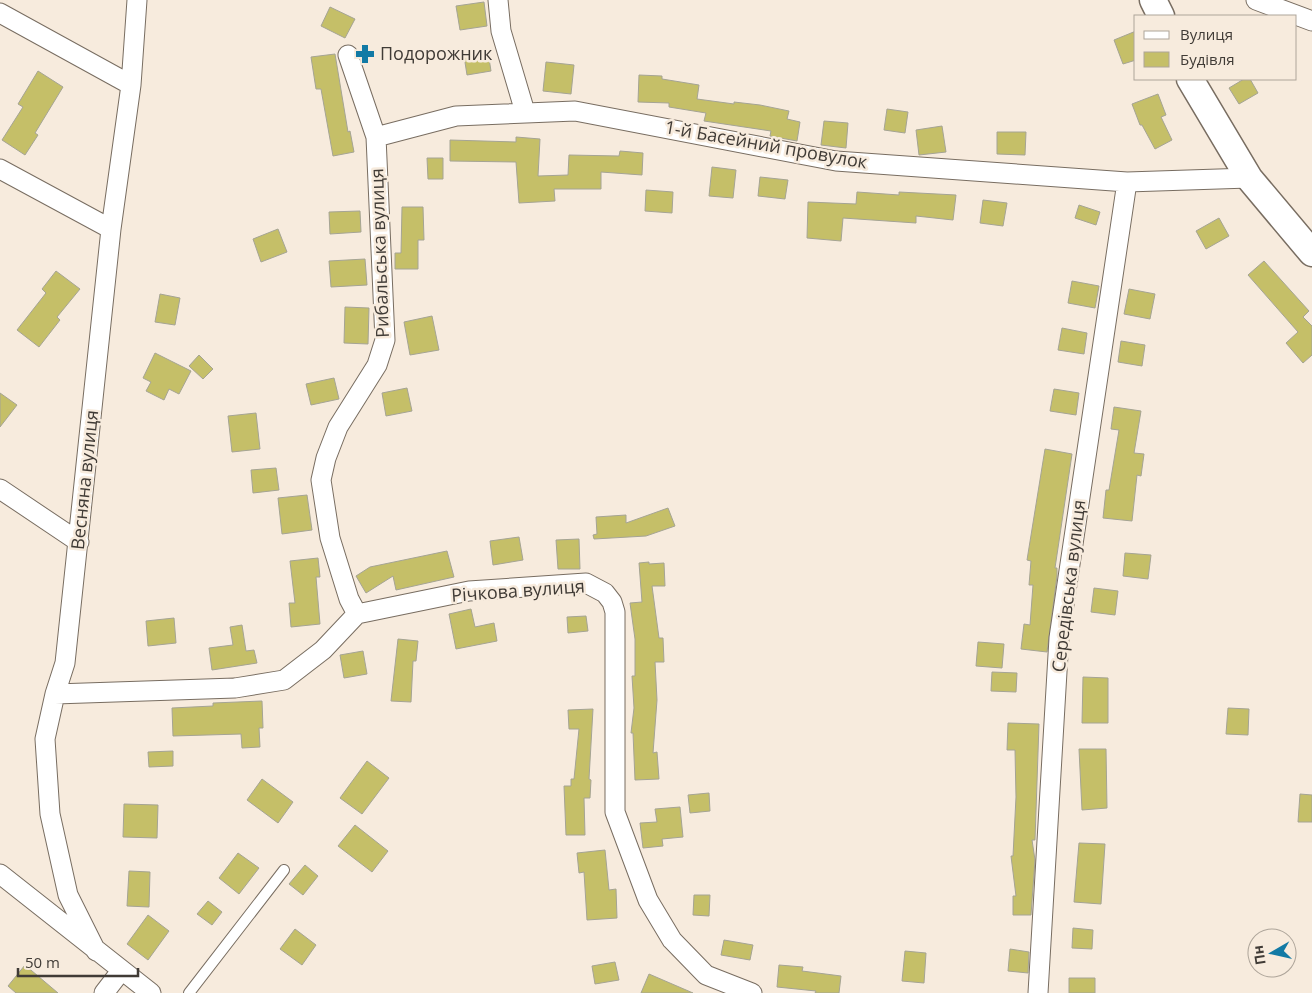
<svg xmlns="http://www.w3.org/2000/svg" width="1312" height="993" font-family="'Open Sans',sans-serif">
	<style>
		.building { fill: #c5bf68; stroke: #a5a494 }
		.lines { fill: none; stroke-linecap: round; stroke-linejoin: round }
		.lane-casing { stroke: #786d61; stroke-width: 12 }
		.street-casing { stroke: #786d61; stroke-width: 21 }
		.secondary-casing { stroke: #786d61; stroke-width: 29 }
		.lane { stroke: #fff; stroke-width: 10 }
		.street { stroke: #fff; stroke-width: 19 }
		.secondary { stroke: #fff; stroke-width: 26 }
		.labels { text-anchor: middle; stroke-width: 5; stroke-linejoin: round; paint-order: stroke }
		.poi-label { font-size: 18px; fill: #403b36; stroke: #f7ebdd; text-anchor: start }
		.street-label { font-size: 18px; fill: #403b36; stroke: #f7ebdd }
	</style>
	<rect width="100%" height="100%" fill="#f7ebdd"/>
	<path class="building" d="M 484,2 L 487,26 L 460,30 L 456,6 Z
		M 330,7 L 355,19 L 345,38 L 321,26 Z
		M 1136,31 L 1136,60 L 1123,64 L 1114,40 Z
		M 488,52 L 491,71 L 467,75 L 464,56 Z
		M 335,54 L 348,132 L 350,131 L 354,152 L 333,156 L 321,89 L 316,89 L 311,57 Z
		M 546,62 L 574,65 L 571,94 L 543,91 Z
		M 38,71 L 63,87 L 35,133 L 38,135 L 25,155 L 2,140 L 23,107 L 18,104 Z
		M 639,75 L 662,76 L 662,79 L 699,85 L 697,99 L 734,104 L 734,102 L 760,105 L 789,111 L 787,119 L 800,122 L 797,141 L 770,136 L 771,131 L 704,121 L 706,113 L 669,107 L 669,103 L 638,102 Z
		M 1244,79 L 1250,79 L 1258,93 L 1239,104 L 1229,88 Z
		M 1158,94 L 1166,115 L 1161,117 L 1172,140 L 1155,149 L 1142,125 L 1140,125 L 1132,104 Z
		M 887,109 L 908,112 L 905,133 L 884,130 Z
		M 824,121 L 848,123 L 846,148 L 821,145 Z
		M 942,126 L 946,152 L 919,155 L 916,130 Z
		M 997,132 L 1026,132 L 1025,155 L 997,154 Z
		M 516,137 L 540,139 L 538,176 L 568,175 L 569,155 L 619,156 L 620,151 L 643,153 L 642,175 L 601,172 L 601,189 L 554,189 L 555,201 L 519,203 L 516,162 L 450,161 L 450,140 L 516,142 Z
		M 427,158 L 443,158 L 443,179 L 428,179 Z
		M 712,167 L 736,170 L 733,198 L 709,196 Z
		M 760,177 L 788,180 L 785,199 L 758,196 Z
		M 646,190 L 673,192 L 672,213 L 645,211 Z
		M 857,192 L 899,195 L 899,192 L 956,195 L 953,220 L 916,216 L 916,223 L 843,218 L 841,241 L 807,238 L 808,202 L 856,204 Z
		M 983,200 L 1007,203 L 1003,226 L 980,223 Z
		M 1079,205 L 1100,212 L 1096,225 L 1075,218 Z
		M 402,207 L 423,207 L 424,240 L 418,240 L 418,269 L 395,269 L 395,253 L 401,253 Z
		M 360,211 L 361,232 L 330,234 L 329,212 Z
		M 1219,218 L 1229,236 L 1206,249 L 1196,231 Z
		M 278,229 L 287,252 L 261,262 L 253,239 Z
		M 365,259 L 367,285 L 331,287 L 329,261 Z
		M 1264,261 L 1309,311 L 1303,317 L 1312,326 L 1312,355 L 1303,363 L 1286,343 L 1298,332 L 1248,275 Z
		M 56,271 L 80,289 L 57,317 L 60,320 L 39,347 L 17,330 L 46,293 L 42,289 Z
		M 1072,281 L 1099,286 L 1095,308 L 1068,303 Z
		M 1129,289 L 1155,294 L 1150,319 L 1124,314 Z
		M 160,294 L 180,298 L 175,325 L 155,322 Z
		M 345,307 L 369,308 L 368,344 L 344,343 Z
		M 432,316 L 439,350 L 410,355 L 404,322 Z
		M 1062,328 L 1087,333 L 1084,354 L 1058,350 Z
		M 1121,341 L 1145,345 L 1142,366 L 1118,362 Z
		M 155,353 L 191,371 L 179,394 L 169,389 L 164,400 L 146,391 L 151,382 L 143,378 Z
		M 199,355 L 213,369 L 203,379 L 189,366 Z
		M 334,378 L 339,399 L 311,405 L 306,384 Z
		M 407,388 L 412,411 L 386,416 L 382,393 Z
		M 1054,389 L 1079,393 L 1076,415 L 1050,411 Z
		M 0,393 L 17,405 L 0,427 Z
		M 1114,407 L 1141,411 L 1134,453 L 1144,454 L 1141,476 L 1137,475 L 1132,521 L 1103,518 L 1106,490 L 1109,490 L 1119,430 L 1111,429 Z
		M 256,413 L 260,449 L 232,452 L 228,416 Z
		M 1045,449 L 1072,454 L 1055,568 L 1057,568 L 1057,576 L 1047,652 L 1021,649 L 1024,624 L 1030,625 L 1033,585 L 1029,585 L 1031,561 L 1027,560 Z
		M 276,468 L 279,490 L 253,493 L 251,470 Z
		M 307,495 L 312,530 L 282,534 L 278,498 Z
		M 668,508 L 675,526 L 646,536 L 594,539 L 593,535 L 597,534 L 596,517 L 626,515 L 626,523 Z
		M 519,537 L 523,560 L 493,565 L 490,541 Z
		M 579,539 L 580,569 L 558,569 L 556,540 Z
		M 447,551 L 454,577 L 396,590 L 393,576 L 366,593 L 356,576 L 370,567 Z
		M 1125,553 L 1151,555 L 1148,579 L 1123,576 Z
		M 318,558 L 320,577 L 316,577 L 320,624 L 291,627 L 289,603 L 295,603 L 290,561 Z
		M 649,562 L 649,564 L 664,563 L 665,586 L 652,586 L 659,638 L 663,638 L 664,662 L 655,662 L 657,700 L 653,753 L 657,752 L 659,779 L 635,780 L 633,733 L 631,733 L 634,708 L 632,676 L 635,676 L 635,639 L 630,603 L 642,602 L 639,563 Z
		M 1094,588 L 1118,591 L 1115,615 L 1091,612 Z
		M 471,609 L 475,627 L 494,623 L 497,641 L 456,649 L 449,614 Z
		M 586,616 L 588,631 L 568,633 L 567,617 Z
		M 174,618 L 176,643 L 148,646 L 146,621 Z
		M 242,625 L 246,651 L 254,650 L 257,663 L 212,670 L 209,648 L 233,645 L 230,627 Z
		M 398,639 L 418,641 L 416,661 L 413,661 L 411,702 L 391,701 Z
		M 978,642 L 1004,644 L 1002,668 L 976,666 Z
		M 363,651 L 367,674 L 344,678 L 340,655 Z
		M 992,672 L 1017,673 L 1016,692 L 991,691 Z
		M 1083,677 L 1108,678 L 1108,723 L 1082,723 Z
		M 262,701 L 263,728 L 259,728 L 260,747 L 242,748 L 241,734 L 173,736 L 172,708 L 213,706 L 213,703 Z
		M 1228,708 L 1249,709 L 1248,735 L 1226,734 Z
		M 593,709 L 589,779 L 591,780 L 590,798 L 584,798 L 585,835 L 566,835 L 564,786 L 571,786 L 571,779 L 574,779 L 579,729 L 569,729 L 568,710 Z
		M 1008,723 L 1039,724 L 1035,840 L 1032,840 L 1035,860 L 1031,915 L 1013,915 L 1013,896 L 1016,896 L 1011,856 L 1013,856 L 1016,797 L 1015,750 L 1007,750 Z
		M 1079,749 L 1106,749 L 1107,808 L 1082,810 Z
		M 173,751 L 173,766 L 149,767 L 148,752 Z
		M 367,761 L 389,778 L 362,814 L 340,798 Z
		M 262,779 L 293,802 L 278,823 L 247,800 Z
		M 709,793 L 710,811 L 690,813 L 688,795 Z
		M 1300,794 L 1312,795 L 1312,822 L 1298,822 Z
		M 124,804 L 158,805 L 157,838 L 123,837 Z
		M 680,807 L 683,837 L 662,839 L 663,846 L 643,848 L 640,823 L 657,822 L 655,809 Z
		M 355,825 L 388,851 L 372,872 L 338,846 Z
		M 1079,843 L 1105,844 L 1101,904 L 1074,902 Z
		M 605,850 L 609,890 L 616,889 L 617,918 L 587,920 L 584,872 L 579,873 L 577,853 Z
		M 238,853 L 259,868 L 239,894 L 219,878 Z
		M 305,865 L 318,876 L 303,895 L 289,884 Z
		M 129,871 L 150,872 L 149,907 L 127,906 Z
		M 694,895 L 710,895 L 709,916 L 693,915 Z
		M 208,901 L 222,912 L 212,925 L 197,914 Z
		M 148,915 L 169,931 L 148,960 L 127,944 Z
		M 1073,928 L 1093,930 L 1092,949 L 1072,948 Z
		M 295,929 L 316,945 L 302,965 L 280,949 Z
		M 724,940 L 753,945 L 750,960 L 721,955 Z
		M 1010,949 L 1029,952 L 1028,973 L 1008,971 Z
		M 905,951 L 926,953 L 924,983 L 902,981 Z
		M 615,962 L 619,980 L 595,984 L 592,966 Z
		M 25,965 L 58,993 L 16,993 L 8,986 Z
		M 779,965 L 803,967 L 802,971 L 841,976 L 839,993 L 815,993 L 816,991 L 777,987 Z
		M 649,974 L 693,993 L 641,993 Z
		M 1069,978 L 1095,978 L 1095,993 L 1069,993 Z"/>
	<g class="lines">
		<g class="lane-casing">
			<path id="lane" d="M 189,993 L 284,870"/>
		</g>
		<g class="street-casing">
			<path id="street" d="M 498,0 L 501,31 L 525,112
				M 1256,0 L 1312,21
				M 0,13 L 131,85
				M 348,55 L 376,137 L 385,340 L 377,365 L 338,427 L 326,458 L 321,480 L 330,538 L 349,599 L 357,614
				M 376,137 L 456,116 L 575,111 L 836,161 L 1127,182 L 1249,178
				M 0,169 L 111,229
				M 0,489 L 79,542
				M 55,694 L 235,688 L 284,680 L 323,650 L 357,614 L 469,591 L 586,583 L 605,593 L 612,602 L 615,612 L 615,812 L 648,900 L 672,940 L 706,975 L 752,993
				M 0,874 L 151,993
				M 96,951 L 68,895 L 50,814 L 45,739 L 55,694 L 65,663 L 111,229 L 131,85 L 137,0
				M 104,993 L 121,971
				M 1038,993 L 1059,638 L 1127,182"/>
		</g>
		<g class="secondary-casing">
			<path id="secondary" d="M 1153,0 L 1161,16
				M 1190,79 L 1249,178 L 1312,253"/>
		</g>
		<use href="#lane" class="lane"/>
		<use href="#street" class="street"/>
		<use href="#secondary" class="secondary"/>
	</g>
	<defs>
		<g id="pharmacy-bare" transform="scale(1.5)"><path d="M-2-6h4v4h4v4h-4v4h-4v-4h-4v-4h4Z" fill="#127aa5" stroke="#f7ebdd" stroke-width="2.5" paint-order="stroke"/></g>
	</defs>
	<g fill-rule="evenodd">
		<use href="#pharmacy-bare" x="365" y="54"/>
	</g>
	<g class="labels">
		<g class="poi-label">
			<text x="380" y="60">Подорожник</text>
		</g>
		<g class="street-label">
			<text transform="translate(766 145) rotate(10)" y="6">1-й Басейний провулок</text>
			<text transform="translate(380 253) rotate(-92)" y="6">Рибальська вулиця</text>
			<text transform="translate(85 480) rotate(-84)" y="6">Весняна вулиця</text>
			<text transform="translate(1069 586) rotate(-83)" y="6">Середівська вулиця</text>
			<text transform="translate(518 591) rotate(-4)" y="6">Річкова вулиця</text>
		</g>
	</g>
	<rect x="1134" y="15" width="162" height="65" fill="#f7ebdd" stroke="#aea59a"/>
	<rect x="1144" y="31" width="25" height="8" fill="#ffffff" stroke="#aea59a"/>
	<text x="1180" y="40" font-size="15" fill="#403b36">Вулиця</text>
	<rect x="1144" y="52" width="25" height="15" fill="#c5bf68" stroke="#aea59a"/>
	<text x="1180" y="65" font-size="15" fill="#403b36">Будівля</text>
	<g transform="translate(1272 953) rotate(261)"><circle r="24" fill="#f7ebdd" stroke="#aea59a"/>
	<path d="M0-4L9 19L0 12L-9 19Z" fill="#127aa5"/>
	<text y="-8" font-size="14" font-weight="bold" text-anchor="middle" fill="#403b36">Пн</text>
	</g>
	<path d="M18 968v8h120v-8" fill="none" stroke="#403b36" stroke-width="2.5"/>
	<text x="25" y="968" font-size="15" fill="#403b36" stroke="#f7ebdd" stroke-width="4" paint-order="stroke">50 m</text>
</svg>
